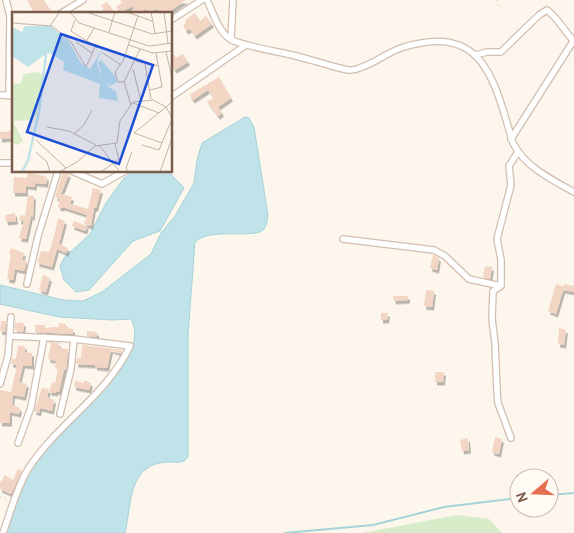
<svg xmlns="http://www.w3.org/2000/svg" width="574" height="533" font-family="'PT Sans',sans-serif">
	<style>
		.green { fill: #d8ecc9 }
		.water { fill: #bfe3e8; stroke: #a5d3da }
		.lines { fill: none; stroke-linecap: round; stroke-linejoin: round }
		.stream { stroke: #a5d3da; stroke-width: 2 }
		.building { fill: #f3d5c3; filter: url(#shadow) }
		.minor-casing { stroke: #d1beb0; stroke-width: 8 }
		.path { stroke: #d9b8a5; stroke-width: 1; stroke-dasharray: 1 4; stroke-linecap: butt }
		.minor { stroke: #fff; stroke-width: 5.5 }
		.inset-river { fill: none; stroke: #bfe3e8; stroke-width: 2.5 }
		.inset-road { fill: none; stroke: #c5b3a7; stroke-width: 1 }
		.view { fill: #1d4ed8; fill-opacity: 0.15; stroke: #1d4ed8; stroke-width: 2.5 }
		.inset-edge { fill: none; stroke: #7a5c4d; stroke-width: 2.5 }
	</style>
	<defs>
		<filter id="shadow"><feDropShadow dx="2" dy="3.5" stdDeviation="0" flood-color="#0004"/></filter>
	</defs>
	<rect width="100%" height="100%" fill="#fdf6ec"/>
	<path class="green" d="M 457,515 L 489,519 L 502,533 L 362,533 Z"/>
	<path class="water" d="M 245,117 L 249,118 L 254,127 L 268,215 C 267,220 267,226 263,230 C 253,239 210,227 195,242 L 188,336 L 188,457 C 183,464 178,462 170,462 C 128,462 132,502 125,533 L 5,533 C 13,510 20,487 34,466 C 46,449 63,433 77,417 C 97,398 149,350 131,319 L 112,320 L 59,317 L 0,304 L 0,285 L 63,300 L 83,301 L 102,292 L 151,254 L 161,233 L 175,216 L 194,183 L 197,160 L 202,143 Z
		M 134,171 L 168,171 L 184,188 L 160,231 L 133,241 L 89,290 L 76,292 L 64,280 L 60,266 L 64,258 L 90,234 L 106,203 L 124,178 Z"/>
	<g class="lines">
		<path class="stream" d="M 549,495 L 574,493
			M 285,533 L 373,525 L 444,507 L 519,498"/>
	</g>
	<path class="building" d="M 27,0 L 44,0 L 51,11 L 48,14 L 35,14 Z
		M 120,0 L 186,0 L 166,14 L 160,14 L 157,9 L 148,12 L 146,9 L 137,14 L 132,6 L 120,13 L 116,7 L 122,3 Z
		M 107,2 L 113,10 L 109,14 L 101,6 Z
		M 195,13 L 200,21 L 206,16 L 212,24 L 195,36 L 190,29 L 186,31 L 183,25 L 186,23 L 185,20 Z
		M 171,50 L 176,58 L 183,54 L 188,62 L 175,70 L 171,65 Z
		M 219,77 L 231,98 L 218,107 L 222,113 L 218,116 L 207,102 L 214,98 L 208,90 L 193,100 L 189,95 Z
		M 14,131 L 14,138 L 0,139 L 0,132 Z
		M 28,172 L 47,177 L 46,184 L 35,183 L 35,187 L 26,186 L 26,193 L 13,193 L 14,177 L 27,178 Z
		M 63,172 L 69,174 L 61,194 L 72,197 L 70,204 L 88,209 L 93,188 L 101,190 L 96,208 L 94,208 L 91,226 L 84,224 L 87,215 L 63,207 L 62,208 L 58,207 L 60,199 L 55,197 Z
		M 28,195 L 34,196 L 33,217 L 31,216 L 26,239 L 19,238 L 24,221 L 19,221 L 20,215 L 25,216 Z
		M 15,213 L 16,221 L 6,222 L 5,215 Z
		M 58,218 L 65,221 L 59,244 L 68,248 L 66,253 L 57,249 L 52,267 L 37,263 L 41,251 L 49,252 L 55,233 Z
		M 74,221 L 87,226 L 85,231 L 72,226 Z
		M 11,248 L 24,253 L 22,260 L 27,261 L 24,271 L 15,269 L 13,280 L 7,279 L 11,254 L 9,254 Z
		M 433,255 L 439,258 L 437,270 L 430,268 Z
		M 485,266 L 492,267 L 490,279 L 483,277 Z
		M 43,275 L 50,278 L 46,292 L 39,290 Z
		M 556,284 L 564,287 L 556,314 L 548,311 Z
		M 564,284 L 574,286 L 574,292 L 563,290 Z
		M 426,290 L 434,291 L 432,307 L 424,306 Z
		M 393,296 L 408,296 L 408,300 L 394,301 Z
		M 381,313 L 388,313 L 387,320 L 381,320 Z
		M 1,321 L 6,321 L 5,332 L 0,331 Z
		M 18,322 L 24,323 L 23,332 L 17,332 L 17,330 L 15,330 L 15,323 L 18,323 Z
		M 59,323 L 66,324 L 66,328 L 73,329 L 73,334 L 35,332 L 35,325 L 45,325 L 45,328 L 55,327 L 59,327 Z
		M 559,328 L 566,330 L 564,345 L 558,344 Z
		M 87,331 L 97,332 L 97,337 L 87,336 Z
		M 48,342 L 59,343 L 58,348 L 68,349 L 66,370 L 64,370 L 59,392 L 56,391 L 56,393 L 49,392 L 52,382 L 55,383 L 58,369 L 55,368 L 56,361 L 48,359 L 51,344 Z
		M 82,345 L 122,350 L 121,353 L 111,350 L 107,368 L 95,367 L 95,365 L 76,364 L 77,358 L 81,358 Z
		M 18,346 L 25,346 L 25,352 L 32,353 L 32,366 L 23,365 L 19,382 L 27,384 L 24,397 L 13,395 L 12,405 L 20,408 L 19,414 L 10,412 L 10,423 L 0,423 L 0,390 L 11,392 L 17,365 L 11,364 L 12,358 L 16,359 Z
		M 435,372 L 444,372 L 443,382 L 435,382 Z
		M 84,380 L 91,383 L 89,390 L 74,387 L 75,381 L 84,383 Z
		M 42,388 L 49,389 L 47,397 L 54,400 L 52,411 L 40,408 L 39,413 L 34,411 Z
		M 495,437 L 502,439 L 499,454 L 492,452 Z
		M 468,438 L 469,450 L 462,451 L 460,440 Z
		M 18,469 L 22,471 L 11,494 L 0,489 L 0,483 L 5,475 L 13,480 Z"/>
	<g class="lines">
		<g class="minor-casing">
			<path id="minor" d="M 6,0 L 10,16 L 9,95
				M 207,0 C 213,12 218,31 230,39 C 244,47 283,52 300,57 C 316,61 332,67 348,70 C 352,70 356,70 359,68 C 374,64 386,53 401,48 C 484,21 494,80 513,143 C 524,166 552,180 574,192
				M 60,14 L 83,0
				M 171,20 L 202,0
				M 231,39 L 233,0
				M 476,55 L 487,52 L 501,52 L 539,15 L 547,10 C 558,18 564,31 574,41
				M 0,95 L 14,96
				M 171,97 L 246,45
				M 511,139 L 574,40
				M 0,163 L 14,163
				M 72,171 L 102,184 L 125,171
				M 343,239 L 434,250 L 445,256 L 469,279 L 501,286
				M 27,284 L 38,236 L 58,171
				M 0,384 L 8,356 L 11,317
				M 60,414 L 71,369 L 74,339
				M 511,438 L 498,403 L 497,391 L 495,343 L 492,319 L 493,291 L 501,286 L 501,260 L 497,239 L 511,185 L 509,166 L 518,152
				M 18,443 L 31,407 L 44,337
				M 3,533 C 11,511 16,489 28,469 C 57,424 106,396 130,346 L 74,339 L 10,336"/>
		</g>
		<path class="path" d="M 497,0 L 499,9
			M 0,497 L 9,499"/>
		<use href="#minor" class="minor"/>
	</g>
	<g transform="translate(12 12)">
		<rect width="160" height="160" fill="#fdf6ec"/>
		<path d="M 24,60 L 31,62 L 25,101 L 19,108 L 1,109 L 11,129 L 5,133 L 0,130 L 0,71 L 8,72 L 12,62 Z" fill="#d8ecc9"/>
		<path d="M 13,14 L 39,14 L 57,30 L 69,51 L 78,57 L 94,31 L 86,46 L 85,53 L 91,67 L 86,51 L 89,48 L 103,64 L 105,70 L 98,74 L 92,69 L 98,76 L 104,79 L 106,89 L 87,86 L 88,72 L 51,58 L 52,50 L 40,42 L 35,41 L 16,55 L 0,44 L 0,15 L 10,20 Z" fill="#bfe3e8"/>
		<path class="inset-river" d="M 10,160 L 16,148 L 27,100 L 34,42"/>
		<path class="inset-road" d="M 58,0 L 67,11 L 137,34 L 160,31M 74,0 L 140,22 L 160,19M 115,0 L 140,9M 139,0 L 143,21M 152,0 L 156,31M 63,8 L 59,19 L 86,36M 0,11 L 40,14 L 59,30 L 74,55 L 83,35M 38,14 L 47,1M 97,20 L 103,0M 64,30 L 80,41M 74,30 L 82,16M 116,33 L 141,41 L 160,39M 154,40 L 160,66M 91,41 L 109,53M 124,49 L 146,54M 133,52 L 139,87M 121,57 L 129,89M 112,70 L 106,70 L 103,60 L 111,49 L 126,4M 138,78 L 150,75 L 144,41M 121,91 L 147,101M 119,93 L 112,70 L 128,37M 35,115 L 57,119 L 84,133M 122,121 L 154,95 L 160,106M 122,121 L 150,131M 62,122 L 72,113 L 80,98M 24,128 L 54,156M 87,133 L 108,160M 130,133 L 147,138 L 160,107M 24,140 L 35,150 L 38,160M 47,160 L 65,150 L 83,134 L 105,131 L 108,109 L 121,90 L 141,88 L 154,95 L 160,90M 89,160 L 107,147 L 103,132M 116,160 L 114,156 L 120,140M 148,160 L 160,126"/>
		<path class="view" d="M 49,22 L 141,53 L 107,152 L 15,120 Z"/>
		<rect width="160" height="160" class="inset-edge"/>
	</g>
	<g transform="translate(534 493) rotate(251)"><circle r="24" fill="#fffaf3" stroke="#cabbb1"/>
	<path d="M0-4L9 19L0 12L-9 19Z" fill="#e76f51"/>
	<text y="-8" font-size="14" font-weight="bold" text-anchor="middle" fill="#7a5c4d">N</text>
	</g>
</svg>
